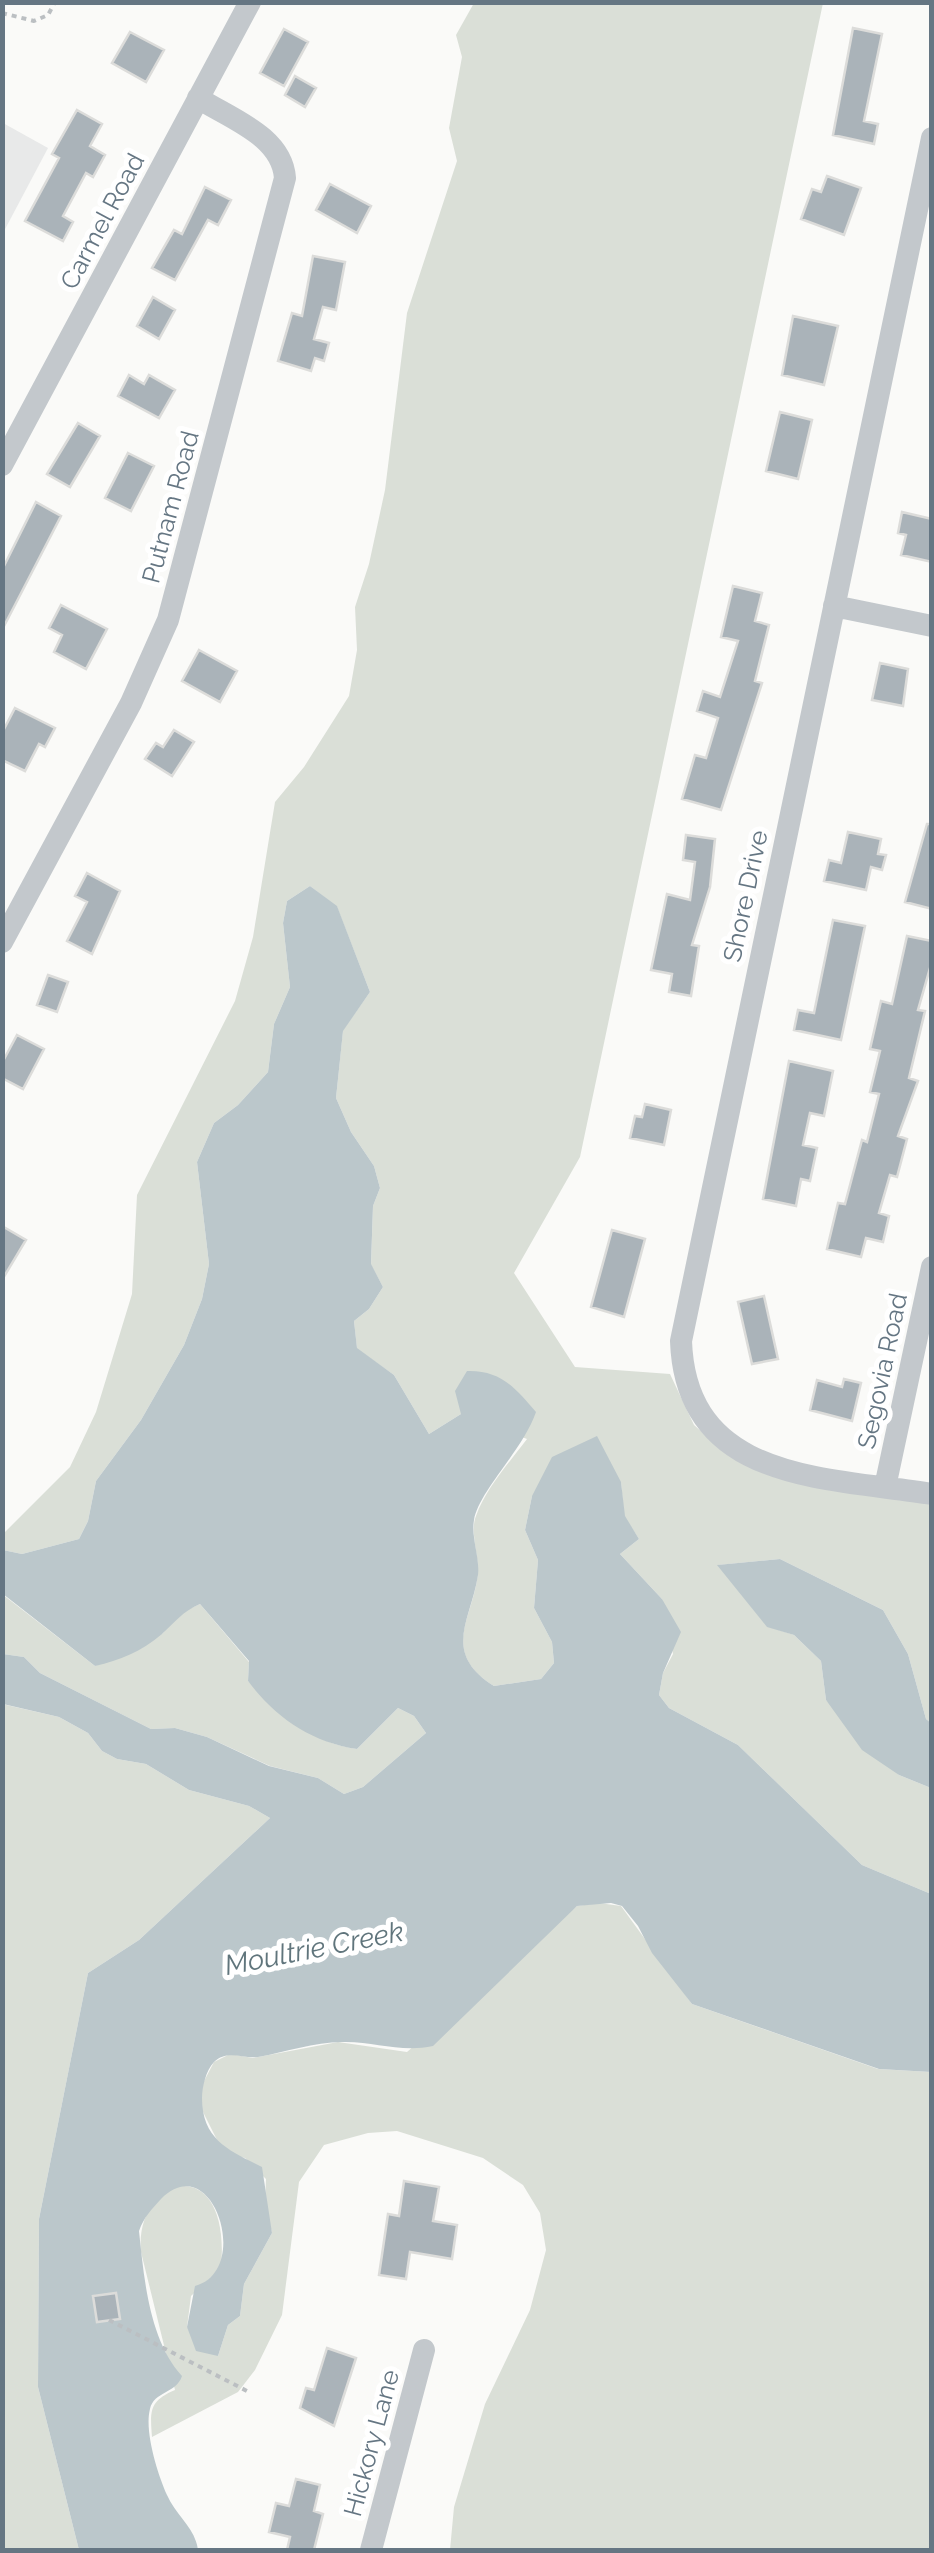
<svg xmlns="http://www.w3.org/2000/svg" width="934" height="2553" font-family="Raleway,sans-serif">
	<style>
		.built { fill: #e8e9e9 }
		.green { fill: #dadfd7 }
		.water { fill: #bbc7cb }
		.building { fill: #aab3b9; stroke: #dcdcda; stroke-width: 2.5 }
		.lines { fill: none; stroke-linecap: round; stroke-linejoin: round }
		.path { stroke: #bbbfc2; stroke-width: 4; stroke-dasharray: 5 5; stroke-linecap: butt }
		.street { stroke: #c3c8cc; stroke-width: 22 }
		.labels { text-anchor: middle; stroke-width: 10; stroke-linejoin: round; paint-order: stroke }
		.street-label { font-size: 25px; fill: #657683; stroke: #fff }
		.water-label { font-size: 28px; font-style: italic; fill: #60757c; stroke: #fff }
	</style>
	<rect width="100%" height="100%" fill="#fafaf8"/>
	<path class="built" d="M 3,123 L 48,148 L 3,233 Z"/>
	<path class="green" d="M 474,3 L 823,3 L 580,1157 L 514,1273 L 575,1367 L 670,1374 L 694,1425 L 729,1456 L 931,1499 L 931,1723 L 926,1719 L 908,1654 L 883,1610 L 780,1559 L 718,1565 L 767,1626 L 794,1635 L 821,1661 L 826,1700 L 899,1775 L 931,1788 L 931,1894 L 862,1865 L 738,1745 L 669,1708 L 659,1695 L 663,1673 L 673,1654 L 662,1599 L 620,1554 L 639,1539 L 624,1516 L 621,1482 L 532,1496 L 525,1530 L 538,1560 L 534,1608 L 552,1642 L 554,1663 L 541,1679 L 494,1686 C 437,1650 476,1616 478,1570 C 478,1553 470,1531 476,1516 C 486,1488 509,1463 527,1439 L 461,1414 L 429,1434 L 394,1375 L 357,1349 L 354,1321 L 369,1309 L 383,1287 L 371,1265 L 373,1206 L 380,1188 L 374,1166 L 351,1132 L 336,1098 L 343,1030 L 370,992 L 337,907 L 310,886 L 287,901 L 283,923 L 290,987 L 274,1024 L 268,1072 L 238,1105 L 214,1123 L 197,1162 L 209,1264 L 202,1299 L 184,1345 L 141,1420 L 96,1481 L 88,1521 L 79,1539 L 22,1554 L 3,1550 L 3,1534 L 70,1467 L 96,1412 L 132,1294 L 137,1195 L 235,1001 L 253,937 L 275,802 L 304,767 L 349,696 L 357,650 L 355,607 L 369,564 L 385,490 L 407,313 L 457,161 L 449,128 L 462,57 L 456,35 Z
		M 2,1594 L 95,1666 L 163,1633 L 178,1614 L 200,1604 L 249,1662 L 248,1681 C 282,1713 309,1742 357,1749 L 398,1708 L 414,1716 L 426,1733 L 363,1787 L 344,1794 L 318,1778 L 270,1766 L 207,1737 L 175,1728 L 151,1729 L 40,1673 L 24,1657 L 3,1654 Z
		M 2,1704 L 59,1717 L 88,1733 L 102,1751 L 117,1759 L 146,1764 L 189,1790 L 249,1806 L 270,1818 L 139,1940 L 88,1973 L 39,2219 L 38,2387 L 79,2550 L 3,2550 Z
		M 599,1903 L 621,1906 L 692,2004 L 878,2069 L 931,2072 L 931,2550 L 450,2550 L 454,2507 L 485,2404 L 530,2310 L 546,2250 L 540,2213 L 523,2185 L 483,2158 L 397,2131 L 368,2133 L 324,2145 L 299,2182 L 282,2315 L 255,2370 L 238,2392 L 152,2437 C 150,2411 149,2401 175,2390 L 141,2252 C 134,2174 232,2149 221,2268 L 191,2296 L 187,2327 L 218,2356 L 228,2325 L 240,2316 L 244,2284 L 272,2233 L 265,2204 L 266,2179 L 245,2158 L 231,2155 L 218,2142 L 202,2110 L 202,2085 L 214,2062 L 230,2054 L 253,2058 L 338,2042 L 407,2052 L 577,1906 Z"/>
	<path class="water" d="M 310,886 L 337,906 L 370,992 L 343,1031 L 336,1098 L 351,1132 L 374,1166 L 380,1188 L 373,1206 L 371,1264 L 383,1287 L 369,1309 L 354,1321 L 357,1348 L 394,1375 L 429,1434 L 461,1414 L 455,1391 L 467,1371 C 500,1370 515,1387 536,1412 C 523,1450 479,1491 474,1520 C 471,1538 480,1557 478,1575 C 471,1621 441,1652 494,1686 L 541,1679 L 554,1663 L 552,1642 L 534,1608 L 538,1560 L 525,1530 L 532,1496 L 552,1457 L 597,1436 L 621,1482 L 625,1516 L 639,1539 L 620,1554 L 662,1599 L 681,1632 L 663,1673 L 659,1695 L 669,1708 L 738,1745 L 862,1865 L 931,1894 L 931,2072 L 879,2069 L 692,2004 L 652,1953 L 638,1926 L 622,1906 L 611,1903 L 577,1906 L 433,2046 C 400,2053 374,2041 342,2042 C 314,2042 286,2052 258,2057 C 243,2059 227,2049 214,2062 C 206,2070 202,2087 202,2098 C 202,2141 231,2151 262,2167 L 272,2233 L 244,2284 L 240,2316 L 228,2325 L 218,2356 L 196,2351 L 187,2327 L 195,2286 C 253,2270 212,2147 161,2199 C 151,2210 144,2217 139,2231 C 144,2278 149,2340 182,2376 C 176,2394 154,2391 150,2409 C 144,2431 158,2475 167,2495 C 176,2516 195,2527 198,2550 L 79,2550 L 38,2387 L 39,2219 L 88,1973 L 139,1940 L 270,1818 L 249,1806 L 189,1790 L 146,1764 L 117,1759 L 102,1751 L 88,1733 L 59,1717 L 3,1704 L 3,1654 L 24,1657 L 40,1673 L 151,1729 L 175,1728 L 207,1737 L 269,1766 L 318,1778 L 344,1794 L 363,1787 L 426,1733 L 414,1716 L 398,1708 L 357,1749 C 311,1742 275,1717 248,1681 L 249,1661 L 200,1604 C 182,1612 176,1621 162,1634 C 141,1652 120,1660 95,1666 L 3,1594 L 3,1550 L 22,1554 L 79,1539 L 88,1521 L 96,1481 L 141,1420 L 184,1345 L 202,1299 L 209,1264 L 197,1162 L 214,1123 L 238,1105 L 268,1072 L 274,1024 L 290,987 L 283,923 L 287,901 Z
		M 780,1559 L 883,1610 L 908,1654 L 926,1719 L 931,1723 L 931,1788 L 899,1775 L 862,1750 L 826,1700 L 821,1661 L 794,1635 L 767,1627 L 717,1565 Z"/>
	<path class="building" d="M 853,28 L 882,34 L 864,121 L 878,124 L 874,144 L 833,135 Z
		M 284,29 L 308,42 L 284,86 L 260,73 Z
		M 130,32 L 164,50 L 146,82 L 112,63 Z
		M 295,76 L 316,88 L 305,107 L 285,95 Z
		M 77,110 L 102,124 L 90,146 L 105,155 L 93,177 L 86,173 L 63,216 L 73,222 L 63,241 L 25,221 L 59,158 L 52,154 Z
		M 827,176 L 861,188 L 844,235 L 801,219 L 812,189 L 821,192 Z
		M 330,184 L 371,206 L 357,233 L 316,210 Z
		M 205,187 L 231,200 L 218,225 L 208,220 L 175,280 L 152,268 L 174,230 L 182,234 Z
		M 313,256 L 345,262 L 336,310 L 323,307 L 314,339 L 329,343 L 324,361 L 315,358 L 311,371 L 278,361 L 292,313 L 302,316 Z
		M 153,297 L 175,310 L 159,339 L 137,326 Z
		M 793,316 L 838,326 L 824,385 L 782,375 Z
		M 129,375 L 144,384 L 149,375 L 175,390 L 159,418 L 118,396 Z
		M 780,412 L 812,420 L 798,479 L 766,471 Z
		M 78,423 L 100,436 L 70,487 L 47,474 Z
		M 128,453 L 154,466 L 131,511 L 105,498 Z
		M 36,502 L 61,516 L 2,630 L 2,570 Z
		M 902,512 L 932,519 L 932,562 L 901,555 L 906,535 L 898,533 Z
		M 733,586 L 762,593 L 755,621 L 769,625 L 755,681 L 762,683 L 721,810 L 682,799 L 695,755 L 706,758 L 718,718 L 697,711 L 703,691 L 720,697 L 738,641 L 721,637 Z
		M 61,605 L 107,629 L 86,669 L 54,652 L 62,635 L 49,628 Z
		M 199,650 L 237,671 L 220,702 L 182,681 Z
		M 880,663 L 908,669 L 903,706 L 872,700 Z
		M 15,708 L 55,728 L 45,747 L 39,744 L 25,771 L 2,760 L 2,733 Z
		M 174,730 L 194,742 L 172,776 L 145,759 L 156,743 L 163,747 Z
		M 927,824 L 932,824 L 932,909 L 905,902 Z
		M 848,832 L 881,839 L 878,854 L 886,855 L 882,870 L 871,867 L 866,890 L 824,881 L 829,860 L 841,863 Z
		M 686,835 L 715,839 L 710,887 L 692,945 L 699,946 L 691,996 L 669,992 L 672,974 L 651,970 L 667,894 L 690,900 L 695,862 L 683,860 Z
		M 87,873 L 120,891 L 92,954 L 67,941 L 87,902 L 75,896 Z
		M 833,920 L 865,926 L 841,1040 L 794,1030 L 798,1010 L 814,1013 Z
		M 907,936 L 932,941 L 932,961 L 918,1010 L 925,1011 L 909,1078 L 918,1081 L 898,1136 L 907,1139 L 897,1177 L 890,1175 L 879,1213 L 889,1216 L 883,1242 L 866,1238 L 861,1257 L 827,1249 L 838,1203 L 845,1204 L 862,1140 L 867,1142 L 879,1094 L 870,1092 L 880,1051 L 870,1049 L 881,1001 L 892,1004 Z
		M 48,975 L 68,982 L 57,1012 L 37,1005 Z
		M 17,1035 L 44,1049 L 23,1089 L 2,1078 L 2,1063 Z
		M 789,1061 L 833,1071 L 824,1116 L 810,1113 L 803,1145 L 817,1148 L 810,1181 L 801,1179 L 796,1206 L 763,1199 Z
		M 645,1104 L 671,1110 L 664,1145 L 630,1138 L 635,1116 L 642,1117 Z
		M 2,1226 L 26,1240 L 2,1280 Z
		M 612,1230 L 645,1239 L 624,1317 L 591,1307 Z
		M 764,1296 L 778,1359 L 752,1364 L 738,1302 Z
		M 844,1379 L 861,1383 L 852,1421 L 810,1410 L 817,1380 L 842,1387 Z
		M 404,2181 L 439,2187 L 433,2221 L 457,2225 L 452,2259 L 410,2252 L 406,2279 L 379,2275 L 388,2214 L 399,2216 Z
		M 116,2293 L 120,2319 L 97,2322 L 93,2296 Z
		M 327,2348 L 356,2358 L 334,2426 L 300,2408 L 306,2388 L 314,2390 Z
		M 296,2479 L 320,2485 L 314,2511 L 323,2514 L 314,2550 L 287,2550 L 290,2537 L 269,2532 L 276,2503 L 289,2506 Z"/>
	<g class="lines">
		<path class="path" d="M 2,13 L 34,21 L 48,15 L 55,2
			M 109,2320 L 247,2391"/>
		<path class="street" d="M 932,138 L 681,1341 C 686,1482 825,1477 932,1494
			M 2,465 L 250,2
			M 834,606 L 932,626
			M 2,942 L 131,703 L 168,620 L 285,178 C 282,136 231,119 198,98
			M 885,1487 L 932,1267
			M 371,2550 L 424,2350"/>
	</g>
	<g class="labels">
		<g class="street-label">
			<text transform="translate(102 221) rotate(-62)" y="9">Carmel Road</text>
			<text transform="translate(170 507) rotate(-75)" y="9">Putnam Road</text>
			<text transform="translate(745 896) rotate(-78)" y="9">Shore Drive</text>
			<text transform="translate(882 1371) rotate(-78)" y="9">Segovia Road</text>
			<text transform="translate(371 2443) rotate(-75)" y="9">Hickory Lane</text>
		</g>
		<g class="water-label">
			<text transform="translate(314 1948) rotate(-11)" y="10">Moultrie Creek</text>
		</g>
	</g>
	<rect width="934" height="2553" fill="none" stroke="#657683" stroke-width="10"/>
</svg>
